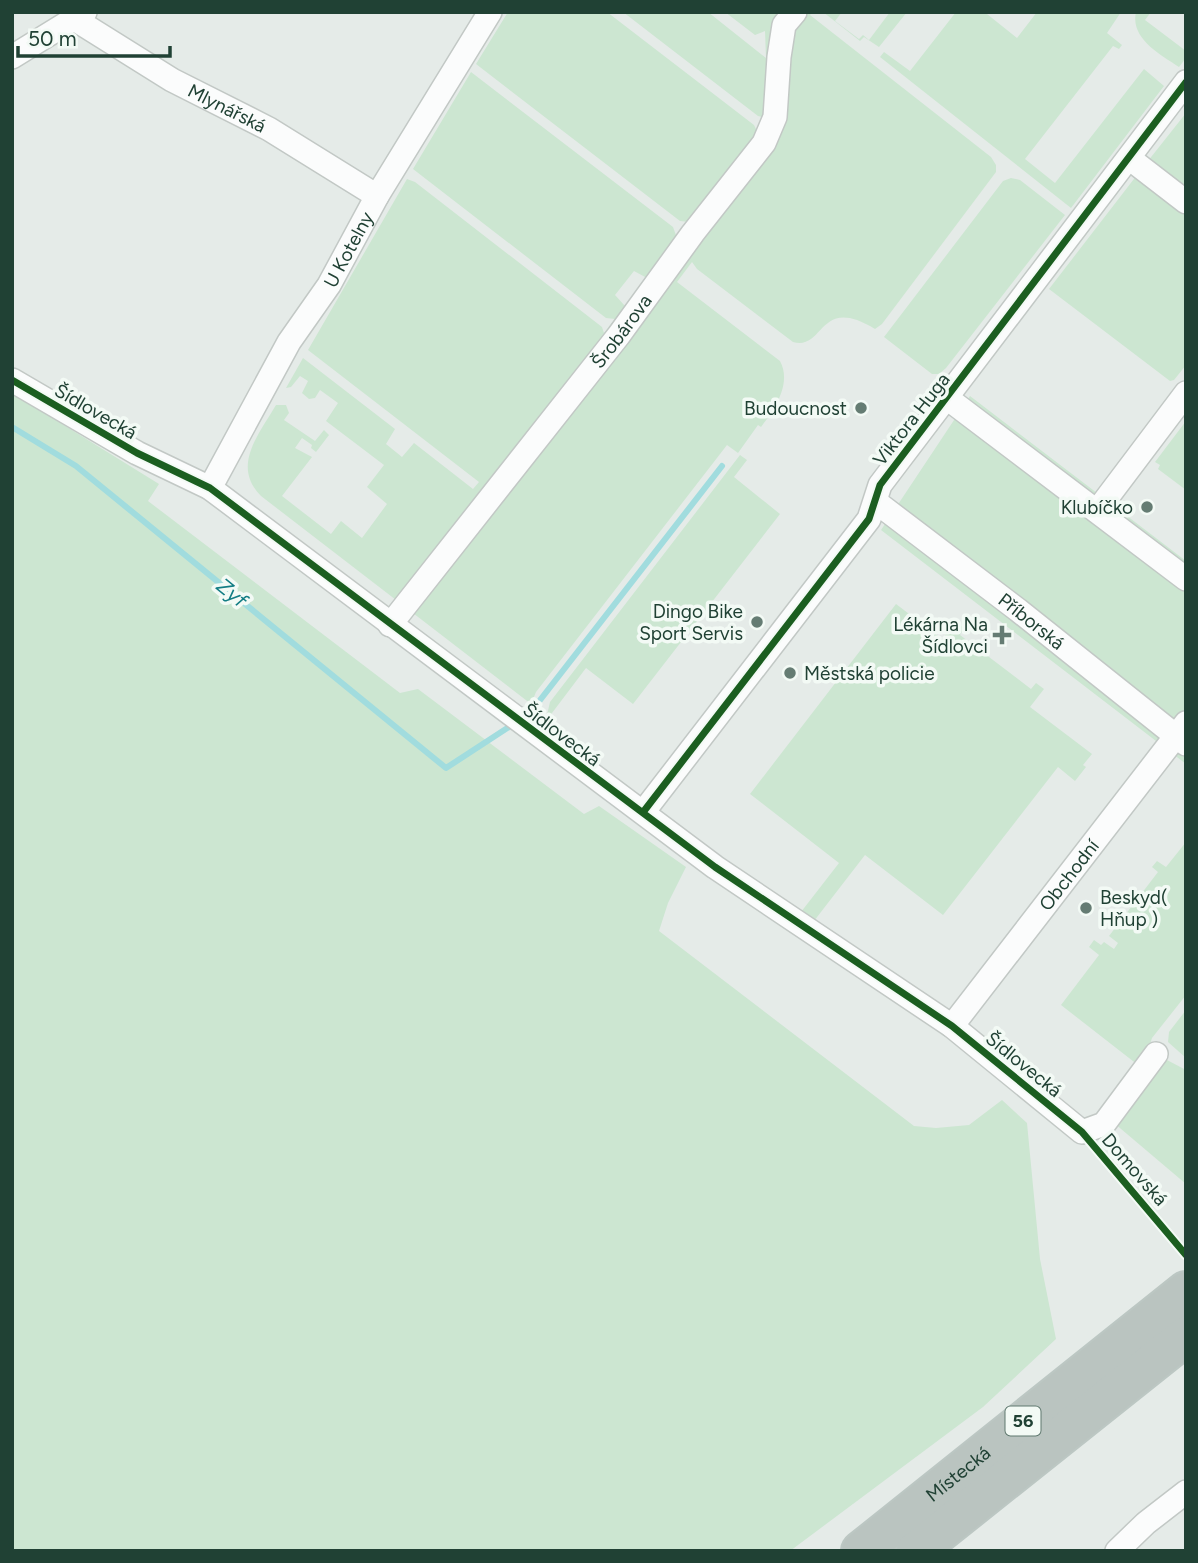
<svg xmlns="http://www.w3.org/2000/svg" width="1198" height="1563" font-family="Figtree,sans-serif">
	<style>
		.green { fill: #cce6d1; fill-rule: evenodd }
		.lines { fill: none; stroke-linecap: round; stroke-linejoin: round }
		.stream { stroke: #a1dcde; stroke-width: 6 }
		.street-casing { stroke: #c2c8c5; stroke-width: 26 }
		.highway-casing { stroke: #bcc7c3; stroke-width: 42 }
		.street { stroke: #fbfcfc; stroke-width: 23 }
		.highway { stroke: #bac4c0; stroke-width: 38 }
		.cycleway-casing { stroke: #f3faf5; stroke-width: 11 }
		.cycleway { stroke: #1b5e20; stroke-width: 7 }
		.poi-dot { fill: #657c73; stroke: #f3faf5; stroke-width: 2.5 }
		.labels { text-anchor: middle; stroke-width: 7; stroke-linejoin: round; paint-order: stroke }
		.shield { fill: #f3faf5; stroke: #5f786e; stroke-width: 2 }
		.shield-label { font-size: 18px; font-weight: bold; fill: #204134 }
		.street-label { font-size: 19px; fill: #204134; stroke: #f3faf5 }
		.poi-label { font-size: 19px; fill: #204134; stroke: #f3faf5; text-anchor: end }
		.water-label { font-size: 21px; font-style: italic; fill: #137d84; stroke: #f3faf5 }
	</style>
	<rect width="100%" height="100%" fill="#e5ebe8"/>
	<path class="green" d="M 508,12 L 607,12 L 754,125 L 757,131 L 762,117 L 758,116 L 623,12 L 708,12 L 766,58 L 765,31 L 755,35 L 725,12 L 812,12 L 810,15 L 991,157 L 996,165 L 996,172 L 882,324 L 875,329 C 818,294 825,351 793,342 L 697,269 L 692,262 L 677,282 L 780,361 C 792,383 775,409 761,427 L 758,425 L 738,453 L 727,445 L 536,692 L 531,704 L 261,496 C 231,466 259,434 276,405 L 286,405 L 289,413 L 284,420 L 315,441 L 324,430 L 329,435 L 316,452 L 311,448 L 312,445 L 302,438 L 295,448 L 312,457 L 282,496 L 331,534 L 341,521 L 362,538 L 387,504 L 367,487 L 384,465 L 326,421 L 338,403 L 320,390 L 315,398 L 309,399 L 302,393 L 308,381 L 300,376 L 291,387 L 286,388 L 303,358 L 395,429 L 386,444 L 402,457 L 414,443 L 473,489 L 479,482 L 308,350 L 407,179 L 415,182 L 602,327 L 604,333 L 615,319 L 606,318 L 413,169 L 471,72 L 673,227 L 677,238 L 689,222 L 680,221 L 476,64 ZM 634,271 L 647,278 L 625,306 L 615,295 Z
		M 823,12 L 842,12 L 835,21 L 859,39 L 863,35 L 869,40 L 890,12 L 907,12 L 879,47 L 864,37 L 860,41 Z
		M 956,12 L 987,12 L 987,14 L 1017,38 L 1037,12 L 1121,12 L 1107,33 L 1122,45 L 1119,49 L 1113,46 L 1025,159 L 1055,183 L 1144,69 L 1164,86 L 1071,208 L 880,57 L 884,52 L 910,71 Z
		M 1136,12 L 1151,12 L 1145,20 L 1186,51 L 1186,58 L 1179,67 C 1159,54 1130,38 1136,12 Z
		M 1186,113 L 1186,198 L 1144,166 Z
		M 1137,175 L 1186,213 L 1186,365 L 1174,380 L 1170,381 L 1049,289 Z
		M 1011,178 L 1020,180 L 1065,215 L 946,368 L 939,374 L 932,374 L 884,337 L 1003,181 Z
		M 12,393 L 159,484 L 148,501 L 400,693 L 418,689 L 584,814 L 599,806 L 686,867 L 668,903 L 659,931 L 914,1126 L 936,1128 L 969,1125 L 1002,1100 L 1027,1123 L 1040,1259 L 1056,1339 L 983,1407 L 790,1551 L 12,1551 Z
		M 970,396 L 1186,561 L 1186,764 L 881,530 Z
		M 1186,421 L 1186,490 L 1158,469 L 1160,465 L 1155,462 Z
		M 740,455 L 747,460 L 734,477 L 780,514 L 633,704 L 586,668 L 549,717 L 547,715 L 550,702 Z
		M 896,604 L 942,639 L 956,622 L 964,628 L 960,635 L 1031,689 L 1036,683 L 1044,689 L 1030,707 L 1092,754 L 1083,765 L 1086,767 L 1075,781 L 1058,767 L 943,915 L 865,855 L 814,921 L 801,912 L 839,863 L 750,794 Z
		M 1186,842 L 1186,995 L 1152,1038 L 1144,1062 L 1138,1065 L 1061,1005 L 1099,955 L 1089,947 L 1094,940 L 1101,945 L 1104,942 L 1114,949 L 1118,943 L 1109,936 L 1158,872 L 1152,867 L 1157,861 L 1166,867 Z
		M 1186,1010 L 1186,1058 L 1168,1042 L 1169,1032 Z
		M 1167,1060 L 1186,1070 L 1186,1184 L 1114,1123 L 1159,1063 Z"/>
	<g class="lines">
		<path class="stream" d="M 12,427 L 76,466 L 446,768 L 515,723
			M 524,717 L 530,713 L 722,466"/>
		<g class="street-casing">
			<g id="street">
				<path id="s1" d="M 76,20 L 172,80 L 269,129 L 377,196"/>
				<path d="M 12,57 L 85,12"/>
				<path d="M 1129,158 L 1186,202"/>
				<path d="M 12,380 L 137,453 L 210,488 L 715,867 L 952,1026 L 1082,1132 L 1104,1124 L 1156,1054"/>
				<path d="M 947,398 L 1186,579"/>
				<path id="s2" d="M 210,488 L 289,342 L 329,285 L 377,196 L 490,12"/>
				<path id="s3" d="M 876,502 L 1018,610 L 1186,744"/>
				<path d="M 1097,511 L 1186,393"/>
				<path id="s4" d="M 390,625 L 619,335 L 693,233 L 764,143 L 775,117 L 779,57 L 784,25 L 795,12"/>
				<path d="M 644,811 L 869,519 L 880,485 L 1186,82"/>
				<path id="s5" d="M 952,1026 L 1186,723"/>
				<path d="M 1117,1551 L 1146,1523 L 1186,1492"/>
			</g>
		</g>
		<g class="highway-casing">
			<g id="highway">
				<path id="s6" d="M 861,1551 L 1186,1291"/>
				<path d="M 916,1551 L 1186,1336"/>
			</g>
		</g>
		<use href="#street" class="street"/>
		<use href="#highway" class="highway"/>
		<g class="cycleway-casing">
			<path id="cycleway" d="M 12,380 L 137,453 L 210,488 L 715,867 L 952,1026 L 1082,1132 L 1186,1255
				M 644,811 L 869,519 L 880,485 L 1186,82"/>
		</g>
		<use href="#cycleway" class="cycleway"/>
	</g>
	<g class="poi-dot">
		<circle cx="861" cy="408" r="7"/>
		<circle cx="1147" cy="507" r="7"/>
		<circle cx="757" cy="622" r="7"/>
		<path d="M998.5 624.5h7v7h7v7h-7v7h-7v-7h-7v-7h7z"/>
		<circle cx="790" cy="673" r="7"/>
		<circle cx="1086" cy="908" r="7"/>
	</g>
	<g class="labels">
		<rect class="shield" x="1005.5" y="1406.5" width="35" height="29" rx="5"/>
		<g class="shield-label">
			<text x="1023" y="1427">56</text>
		</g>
		<g class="street-label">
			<text dy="7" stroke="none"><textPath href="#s1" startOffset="175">Mlynářská</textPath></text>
			<text dy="7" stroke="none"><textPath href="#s2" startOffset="276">U Kotelny</textPath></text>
			<text dy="7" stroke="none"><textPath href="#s4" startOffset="374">Šrobárova</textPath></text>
			<text transform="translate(96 411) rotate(30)" y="7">Šídlovecká</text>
			<text transform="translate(911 419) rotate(-52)" y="7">Viktora Huga</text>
			<text dy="7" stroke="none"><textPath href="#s3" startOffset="196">Příborská</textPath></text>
			<text transform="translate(562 734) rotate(37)" y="7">Šídlovecká</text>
			<text dy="7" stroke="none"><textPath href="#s5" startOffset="191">Obchodní</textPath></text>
			<text transform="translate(1024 1064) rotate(39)" y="7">Šídlovecká</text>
			<text transform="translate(1135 1169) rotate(49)" y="7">Domovská</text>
			<text dy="7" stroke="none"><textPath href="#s6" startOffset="124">Místecká</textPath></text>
		</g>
		<g class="poi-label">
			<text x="847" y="415">Budoucnost</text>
			<text x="1133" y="514">Klubíčko</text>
			<text x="743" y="618">Dingo Bike<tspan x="743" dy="22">Sport Servis</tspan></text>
			<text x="988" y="631">Lékárna Na<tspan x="988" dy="22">Šídlovci</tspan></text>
			<text x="804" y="680" text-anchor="start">Městská policie</text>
			<text x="1100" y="904" text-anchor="start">Beskyd(<tspan x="1100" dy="22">Hňup )</tspan></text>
		</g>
		<g class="water-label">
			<text transform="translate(232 593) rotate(39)" y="7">Zyf</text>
		</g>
	</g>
	<rect width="1198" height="1563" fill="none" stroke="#204134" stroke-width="28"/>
	<path d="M18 46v10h152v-10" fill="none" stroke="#204134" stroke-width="3.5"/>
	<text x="28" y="46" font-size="21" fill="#204134" stroke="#f3faf5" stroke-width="5" paint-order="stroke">50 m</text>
</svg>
